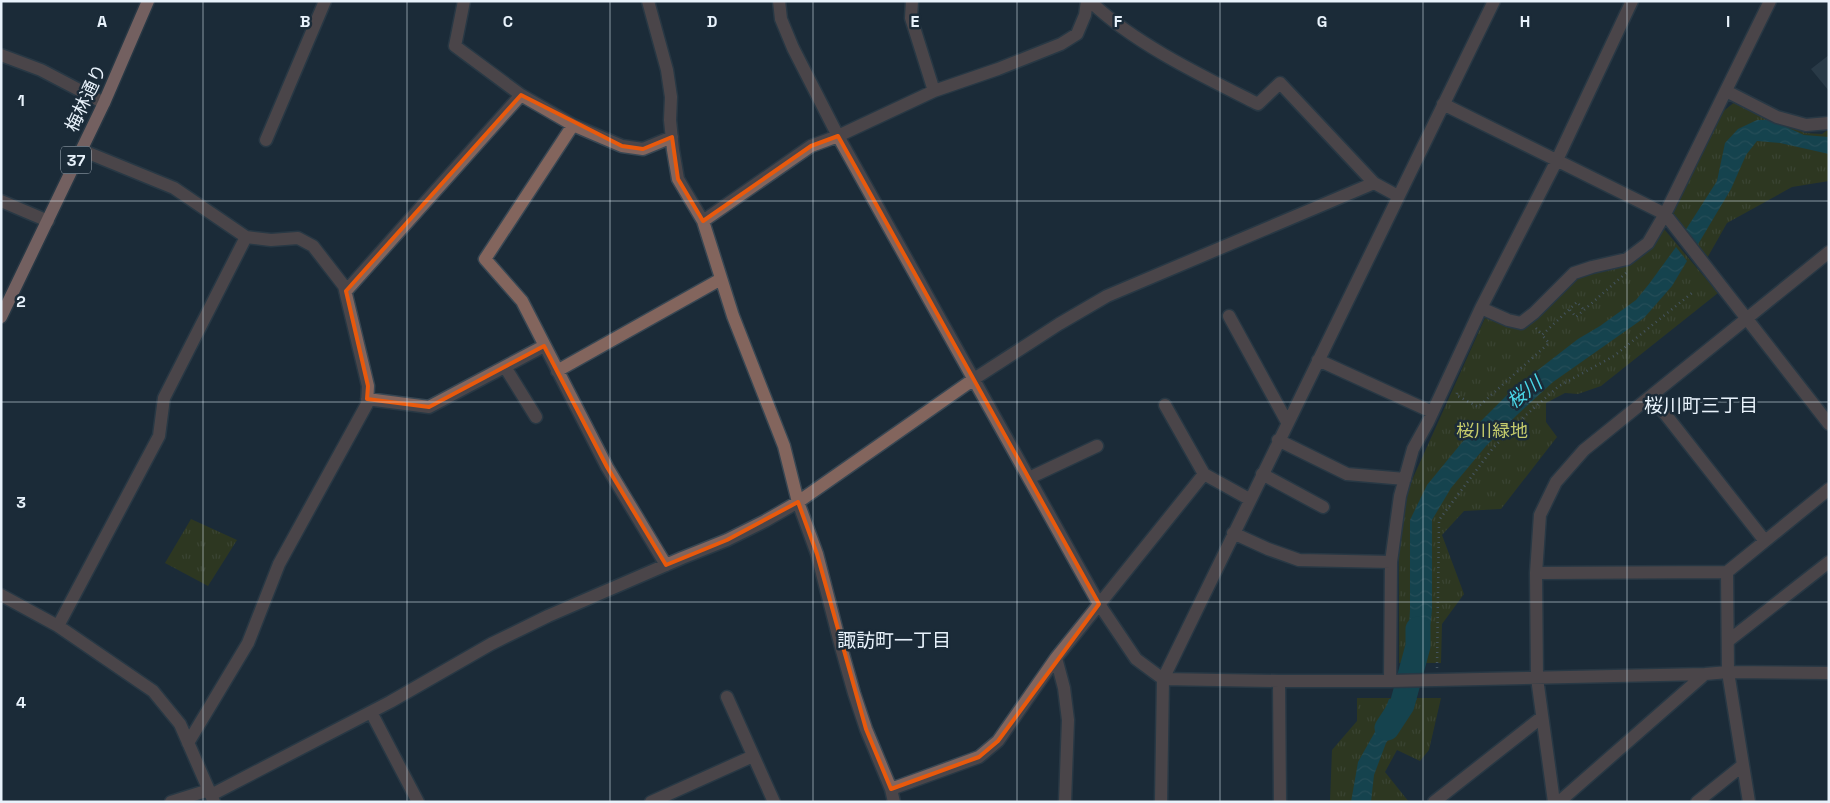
<svg xmlns="http://www.w3.org/2000/svg" width="1830" height="803" font-family="'Space Grotesk','Noto Sans JP',sans-serif">
	<style>
		.park { fill: url(#park-tufts) }
		.water { fill: url(#water-waves) }
		.lines { fill: none; stroke-linecap: round; stroke-linejoin: round }
		.river { stroke: #0e5f68; stroke-width: 25 }
		.building { fill: #3b4c5a }
		.minor-casing { stroke: #384753; stroke-width: 15 }
		.major-casing { stroke: #384753; stroke-width: 15 }
		.path { stroke: #778590; stroke-width: 2.5; stroke-dasharray: 1 4; stroke-linecap: butt }
		.minor { stroke: #83655d; stroke-width: 12 }
		.major { stroke: #dda090; stroke-width: 12 }
		.marked { fill: none; stroke: #e8590c; stroke-width: 4; stroke-linejoin: round }
		.grid { fill: none; stroke: #e8f2fb; stroke-width: 1; stroke-opacity: 0.55 }
		.labels { text-anchor: middle; stroke-width: 5; stroke-linejoin: round; paint-order: stroke }
		.shield { fill: #1b2b38; stroke: #aab6c0; stroke-width: 1 }
		.shield-label { font-size: 16px; font-weight: bold; fill: #e8f2fb }
		.street-label { font-size: 18px; fill: #e8f2fb; stroke: #1b2b38 }
		.park-label { font-size: 18px; fill: #c6cc6c; stroke: #1b2b38 }
		.water-label { font-size: 19px; font-style: italic; fill: #4ad8e8; stroke: #1b2b38 }
		.neighbourhood-label { font-size: 19px; fill: #e8f2fb; stroke: #1b2b38 }
		.grid-label { font-size: 16px; text-anchor: middle; font-weight: bold; fill: #e8f2fb; stroke: #1b2b38; stroke-width: 5; stroke-linejoin: round; paint-order: stroke }
	</style>
	<defs>
		<pattern id="park-tufts" width="24" height="20" patternUnits="userSpaceOnUse" patternTransform="scale(1.25)"><rect width="24" height="20" fill="#444606"/><path d="M3 7l-1-3M5 7V3M7 7l1-3M15 17l-1-3M17 17v-4M19 17l1-3" fill="none" stroke="#5f612b"/></pattern>
		<pattern id="water-waves" width="16" height="10" patternUnits="userSpaceOnUse" patternTransform="scale(1.25)"><rect width="16" height="10" fill="#0e5f68"/><path d="M0 5q4-4 8 0t8 0" fill="none" stroke="#31767e"/></pattern>
	</defs>
	<rect width="100%" height="100%" fill="#1b2b38"/>
	<path class="park" d="M 1736,101 L 1805,133 L 1822,134 L 1829,129 L 1829,181 L 1792,187 L 1727,223 L 1706,260 L 1671,216 L 1721,113 Z
		M 1664,229 L 1718,293 L 1601,386 L 1578,394 L 1565,393 L 1546,403 L 1546,422 L 1557,437 L 1501,509 L 1464,511 L 1442,535 L 1464,594 L 1442,624 L 1441,663 L 1399,663 L 1399,519 L 1412,480 L 1485,318 L 1522,330 L 1531,323 L 1578,276 L 1654,245 Z
		M 191,519 L 237,540 L 208,586 L 165,563 Z
		M 1357,698 L 1441,698 L 1429,750 L 1420,761 L 1397,750 L 1385,772 L 1409,802 L 1330,802 L 1332,750 L 1357,721 Z"/>
	<path class="water" d="M 1757,120 L 1771,120 L 1804,135 L 1829,137 L 1829,154 L 1780,143 L 1757,141 L 1746,155 L 1731,189 L 1697,246 L 1685,231 L 1717,181 L 1725,143 L 1738,129 Z
		M 1676,247 L 1687,261 L 1672,286 L 1644,318 L 1553,382 L 1517,415 L 1486,446 L 1451,488 L 1432,520 L 1432,610 L 1427,660 L 1407,662 L 1410,610 L 1410,520 L 1427,485 L 1473,429 L 1512,390 L 1578,339 L 1600,326 L 1636,300 L 1649,284 Z
		M 1389,699 L 1417,699 L 1386,743 L 1374,775 L 1371,802 L 1351,802 L 1358,762 L 1380,723 Z"/>
	<g class="lines">
		<path class="river" d="M 1387,728 L 1402,705 L 1418,646 L 1418,629"/>
	</g>
	<path class="building" d="M 1829,55 L 1829,91 L 1811,69 Z"/>
	<g class="lines">
		<g class="minor-casing">
			<path id="minor" d="M 464,1 L 455,46 L 521,95 L 573,125 L 622,146 L 643,149 L 672,137
				M 648,1 L 667,70 L 671,97 L 670,120 L 673,150 L 678,179 L 703,221 L 733,316 L 784,446 L 798,502 L 817,554 L 841,647 L 854,693 L 866,729 L 891,789 L 894,802
				M 779,1 L 781,19 L 793,48 L 838,136 L 1099,604 L 1136,659 L 1163,679 L 1279,681 L 1390,681 L 1705,674 L 1728,672 L 1829,673
				M 912,1 L 911,18 L 934,91
				M 1090,1 C 1133,43 1204,77 1258,104 L 1280,83 L 1374,183 L 1398,196
				M 1,55 L 41,70 L 104,103
				M 1726,91 L 1777,117 L 1806,125 L 1829,123
				M 1443,104 L 1665,214 L 1829,424
				M 573,125 L 485,259 L 522,301 L 607,467 L 666,565
				M 266,140 L 325,1
				M 81,150 L 174,188 L 246,237 L 271,240 L 298,238 L 313,246 L 344,286 L 368,386 L 367,404 L 279,564 L 248,643 L 188,743
				M 1,201 L 48,221
				M 703,221 L 811,146 L 838,136 L 934,91 L 998,69 L 1061,44 L 1077,34 L 1085,15 L 1087,1
				M 346,291 L 521,95
				M 1481,308 L 1508,320 L 1521,323 L 1534,313 L 1574,273 L 1592,267 L 1627,259 L 1648,243 L 1665,214 L 1770,1
				M 1229,316 L 1287,422
				M 1318,360 L 1432,412
				M 505,367 L 536,417
				M 557,371 L 721,279
				M 1651,396 L 1765,541
				M 367,399 L 429,407 L 544,346
				M 1165,405 L 1204,474
				M 1278,440 L 1347,474 L 1405,479
				M 1262,474 L 1323,507
				M 1029,478 L 1097,446
				M 1233,533 L 1268,549 L 1299,560 L 1391,562
				M 1536,573 L 1727,572
				M 1,595 L 58,626 L 153,691 L 180,724 L 214,802
				M 58,626 L 159,436 L 164,398 L 246,237
				M 1728,641 L 1829,562
				M 1056,658 L 1064,688 L 1068,720 L 1065,802
				M 1279,681 L 1280,802
				M 1390,681 L 1391,562 L 1400,496 L 1413,449 L 1428,422 L 1481,308 L 1557,160 L 1632,1
				M 727,697 L 774,802
				M 371,712 L 418,802
				M 891,789 L 979,757 L 998,741 L 1056,658 L 1204,474 L 1249,499
				M 211,795 L 390,702 L 491,644 L 548,616 L 682,558 L 727,540 L 765,521 L 798,502 L 974,379 L 1059,324 L 1107,296 L 1374,183
				M 171,802 L 209,790
				M 651,802 L 753,756
				M 1161,802 L 1163,679 L 1494,1
				M 1434,802 L 1542,717
				M 1554,802 L 1537,678 L 1536,573 L 1540,515 L 1556,482 L 1584,450 L 1829,252
				M 1559,802 L 1705,674
				M 1697,802 L 1743,765
				M 1749,802 L 1728,672 L 1727,572 L 1829,489"/>
		</g>
		<g class="major-casing">
			<path id="major" d="M 1,317 L 104,103 L 148,1"/>
		</g>
		<path class="path" d="M 1570,310 L 1576,317 L 1626,273
			M 1536,328 L 1542,335 L 1577,302 L 1584,310
			M 1457,393 L 1456,395 L 1478,407 L 1549,343 L 1542,335
			M 1437,668 L 1439,520 L 1493,448 L 1526,415 L 1559,386 L 1614,356 L 1692,293"/>
		<use href="#minor" class="minor"/>
		<use href="#major" class="major"/>
	</g>
	<path d="M0 0H1830V803H0ZM 521,95 L 622,146 L 643,149 L 672,137 L 678,179 L 703,221 L 811,146 L 838,136 L 1099,604 L 998,741 L 979,757 L 891,789 L 866,729 L 817,554 L 798,502 L 727,540 L 666,565 L 607,467 L 544,346 L 429,407 L 367,399 L 368,386 L 346,291 Z" fill="#1b2b38" fill-opacity=".55" fill-rule="evenodd"/>
	<path class="marked" d="M 521,95 L 622,146 L 643,149 L 672,137 L 678,179 L 703,221 L 811,146 L 838,136 L 1099,604 L 998,741 L 979,757 L 891,789 L 866,729 L 817,554 L 798,502 L 727,540 L 666,565 L 607,467 L 544,346 L 429,407 L 367,399 L 368,386 L 346,291 Z"/>
	<path class="grid" d="M 203,1 L 203,802M 407,1 L 407,802M 610,1 L 610,802M 813,1 L 813,802M 1017,1 L 1017,802M 1220,1 L 1220,802M 1423,1 L 1423,802M 1627,1 L 1627,802M 1,201 L 1829,201M 1,402 L 1829,402M 1,602 L 1829,602"/>
	<g class="labels">
		<rect class="shield" x="61" y="146.5" width="30" height="27" rx="4"/>
		<g class="shield-label">
			<text x="76" y="166">37</text>
		</g>
		<g class="street-label">
			<text transform="translate(86 98) rotate(-65)" y="6">梅林通り</text>
		</g>
		<g class="park-label">
			<text x="1492" y="437">桜川緑地</text>
		</g>
		<g class="water-label">
			<text transform="translate(1524 392) rotate(-38)" y="7">桜川</text>
		</g>
		<g class="neighbourhood-label">
			<text x="1701" y="412">桜川町三丁目</text>
			<text x="894" y="647">諏訪町一丁目</text>
		</g>
	</g>
	<g class="grid-label">
		<text x="102" y="27">A</text>
		<text x="305" y="27">B</text>
		<text x="508" y="27">C</text>
		<text x="712" y="27">D</text>
		<text x="915" y="27">E</text>
		<text x="1118" y="27">F</text>
		<text x="1322" y="27">G</text>
		<text x="1525" y="27">H</text>
		<text x="1728" y="27">I</text>
		<text x="21" y="106">1</text>
		<text x="21" y="307">2</text>
		<text x="21" y="508">3</text>
		<text x="21" y="708">4</text>
	</g>
	<rect width="1830" height="803" fill="none" stroke="#e8f2fb" stroke-width="5"/>
</svg>
